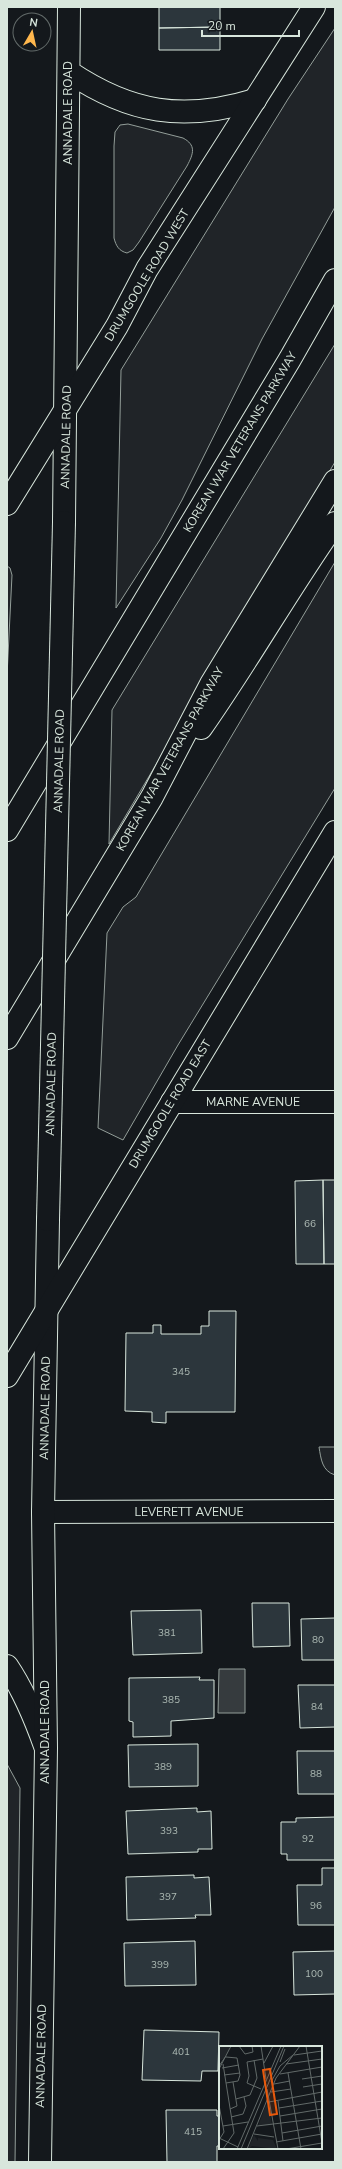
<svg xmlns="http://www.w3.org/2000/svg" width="342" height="2169" font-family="'Nunito Sans',sans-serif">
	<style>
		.green { fill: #202428; stroke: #939e99 }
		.water { fill: #363b3e; stroke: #939e99 }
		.building { fill: #2c363c; stroke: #d8e6dc }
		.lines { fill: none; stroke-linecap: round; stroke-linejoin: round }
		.minor-casing { stroke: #d8e6dc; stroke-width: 24 }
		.tertiary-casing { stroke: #d8e6dc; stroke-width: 24 }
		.secondary-casing { stroke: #d8e6dc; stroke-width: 24 }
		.motorway-casing { stroke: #d8e6dc; stroke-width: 24 }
		.minor { stroke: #14181c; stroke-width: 22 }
		.tertiary { stroke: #14181c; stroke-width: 22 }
		.secondary { stroke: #14181c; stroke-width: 22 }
		.motorway { stroke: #14181c; stroke-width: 22 }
		.tertiary-bridge-casing { stroke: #d8e6dc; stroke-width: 24; stroke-linecap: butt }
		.tertiary-bridge { stroke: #14181c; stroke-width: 22 }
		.labels { text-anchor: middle; stroke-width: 3; stroke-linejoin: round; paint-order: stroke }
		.number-label { font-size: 10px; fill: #adbab4 }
		.street-label { font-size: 12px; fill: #d8e6dc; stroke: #14181c }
		.inset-road { fill: none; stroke: #626a69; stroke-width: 1 }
		.view { fill: #e8590c; fill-opacity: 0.15; stroke: #e8590c; stroke-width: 2 }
		.inset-edge { fill: none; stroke: #d8e6dc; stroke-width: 2 }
	</style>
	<rect width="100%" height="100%" fill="#14181c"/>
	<path class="green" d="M 335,28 L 335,207 L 262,339 L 182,500 L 161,538 L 116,608 L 121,370 L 288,99 Z
		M 128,124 L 183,138 C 196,145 194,153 187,166 L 139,242 L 133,250 L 127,253 C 119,251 116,246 114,238 L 114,146 L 115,132 L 120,125 Z
		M 335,344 L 335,462 L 109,844 L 112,710 Z
		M 335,562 L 335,788 L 178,1045 L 123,1140 L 98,1128 L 107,933 L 123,907 L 136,897 Z
		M 7,566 L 10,568 L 12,575 L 7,676 Z
		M 319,1447 L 335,1447 L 335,1475 C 322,1471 321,1459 319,1447 Z
		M 7,1764 L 20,1788 L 15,2162 L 7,2162 Z"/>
	<path class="water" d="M 219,1669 L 245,1669 L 245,1713 L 218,1713 Z"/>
	<path class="building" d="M 159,7 L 220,7 L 220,27 L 159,28 Z
		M 220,27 L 220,50 L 159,50 L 159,28 Z
		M 323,1180 L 335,1180 L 335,1264 L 324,1264 Z
		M 323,1180 L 324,1264 L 296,1264 L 295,1181 Z
		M 209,1311 L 236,1311 L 235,1412 L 166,1412 L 166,1423 L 152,1422 L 152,1412 L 125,1411 L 126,1333 L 153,1333 L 153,1325 L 161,1325 L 161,1334 L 201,1334 L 201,1326 L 209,1326 Z
		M 252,1603 L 289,1603 L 290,1646 L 253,1647 Z
		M 201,1610 L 202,1653 L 133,1655 L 131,1611 Z
		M 335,1618 L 335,1660 L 302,1660 L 301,1619 Z
		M 200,1677 L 199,1680 L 214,1680 L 214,1718 L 171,1721 L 171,1736 L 133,1737 L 133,1722 L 129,1721 L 129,1678 Z
		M 298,1685 L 335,1685 L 335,1727 L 300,1728 Z
		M 198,1744 L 198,1786 L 129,1787 L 128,1745 Z
		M 297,1751 L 335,1751 L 335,1794 L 298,1794 Z
		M 197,1808 L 197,1812 L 211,1811 L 212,1849 L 198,1849 L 198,1852 L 128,1854 L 126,1811 Z
		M 335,1817 L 335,1860 L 287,1860 L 287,1854 L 281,1854 L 281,1822 L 296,1822 L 296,1818 Z
		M 322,1868 L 335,1868 L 335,1925 L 298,1925 L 297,1885 L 322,1885 Z
		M 194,1875 L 194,1878 L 209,1877 L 211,1915 L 195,1915 L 196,1918 L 127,1920 L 126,1877 Z
		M 195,1941 L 196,1985 L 125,1986 L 124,1943 Z
		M 335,1951 L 335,1994 L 294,1995 L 293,1952 Z
		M 144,2030 L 219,2032 L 218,2071 L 202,2071 L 201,2081 L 142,2080 Z
		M 166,2110 L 217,2110 L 217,2116 L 220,2116 L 220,2146 L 217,2146 L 217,2162 L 167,2162 Z"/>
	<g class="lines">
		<g class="minor-casing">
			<path id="minor" d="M 172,1102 L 335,1102
				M 43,1512 L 335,1511
				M 7,1666 C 24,1691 35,1718 45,1746"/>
		</g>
		<g class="tertiary-casing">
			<path id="tertiary" d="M 69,72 C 130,113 183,122 255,100
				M 64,522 L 69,7
				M 40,2162 L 46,1748 L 43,1512 L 48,1220"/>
		</g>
		<g class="secondary-casing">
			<path id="secondary" d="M 7,504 L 117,326 L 147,269 L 314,7
				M 7,1376 L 335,832"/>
		</g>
		<g class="motorway-casing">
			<path id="motorway" d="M 201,728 C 248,661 288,590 335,523
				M 7,830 L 290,359 L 335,280
				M 7,1038 L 152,797 L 211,684 L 335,481"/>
		</g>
		<use href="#minor" class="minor"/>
		<use href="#tertiary" class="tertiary"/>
		<use href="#secondary" class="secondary"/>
		<use href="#motorway" class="motorway"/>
		<g class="tertiary-bridge-casing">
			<path id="tertiary-bridge" d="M 48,1220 L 64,522"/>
		</g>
		<use href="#tertiary-bridge" class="tertiary-bridge"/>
	</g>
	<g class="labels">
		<g class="number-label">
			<text x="310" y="1227">66</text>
			<text x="181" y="1375">345</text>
			<text x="167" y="1636">381</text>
			<text x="318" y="1643">80</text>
			<text x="171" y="1703">385</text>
			<text x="317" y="1710">84</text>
			<text x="163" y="1770">389</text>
			<text x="316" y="1777">88</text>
			<text x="169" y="1834">393</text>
			<text x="308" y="1842">92</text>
			<text x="168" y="1900">397</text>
			<text x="316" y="1909">96</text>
			<text x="160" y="1968">399</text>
			<text x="314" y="1977">100</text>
			<text x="181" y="2055">401</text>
			<text x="193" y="2135">415</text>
		</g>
		<g class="street-label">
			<text transform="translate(68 113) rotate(-90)" y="4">ANNADALE ROAD</text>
			<text transform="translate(147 275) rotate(-59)" y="4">DRUMGOOLE ROAD WEST</text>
			<text transform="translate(66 437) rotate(-89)" y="4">ANNADALE ROAD</text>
			<text transform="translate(240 442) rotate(-59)" y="4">KOREAN WAR VETERANS PARKWAY</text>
			<text transform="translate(170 759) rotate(-61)" y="4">KOREAN WAR VETERANS PARKWAY</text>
			<text transform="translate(59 761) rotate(-89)" y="4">ANNADALE ROAD</text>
			<text transform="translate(51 1084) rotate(-89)" y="4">ANNADALE ROAD</text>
			<text x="253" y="1106">MARNE AVENUE</text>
			<text transform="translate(170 1104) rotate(-59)" y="4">DRUMGOOLE ROAD EAST</text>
			<text transform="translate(45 1408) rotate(-89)" y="4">ANNADALE ROAD</text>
			<text x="189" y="1516">LEVERETT AVENUE</text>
			<text transform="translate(45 1732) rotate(-90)" y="4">ANNADALE ROAD</text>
			<text transform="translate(41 2056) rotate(-89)" y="4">ANNADALE ROAD</text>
		</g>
	</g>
	<g transform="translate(219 2046)">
		<rect width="103" height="103" fill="#14181c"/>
		<path d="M 0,0 L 10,0 L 10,4 L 5,13 L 0,14 ZM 47,59 L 50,61 L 53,79 L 39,80 ZM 35,89 L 39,95 L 39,92 L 54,94 L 58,103 L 33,100 L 29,103 Z" fill="#202428"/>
		<path class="inset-road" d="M 20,0 L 26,8 L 34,6 L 33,0M 42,0 L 47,33M 87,0 L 103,97M 75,9 L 103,5M 61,16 L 66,3M 45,17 L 54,0M 4,18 L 15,87 L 4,103M 67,18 L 103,13M 0,20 L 7,10M 3,22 L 20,19M 0,23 L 12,0M 69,27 L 82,103M 61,28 L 103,21M 5,29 L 21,27M 83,33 L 103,30M 52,36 L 61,20 L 74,9M 7,37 L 19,35 L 21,29 L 18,12 L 7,11M 55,38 L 71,35M 84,41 L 103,38M 42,43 L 28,37 L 30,30 L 28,16 L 44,13M 48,43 L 59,103M 52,46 L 72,43M 17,53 L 31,49 L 38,32 L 35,14M 59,55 L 64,95M 50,56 L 103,46M 0,59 L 5,86 L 0,94M 60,62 L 103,55M 11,63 L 18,60 L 14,36M 61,70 L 103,63M 12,71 L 24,68 L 27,60 L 25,51M 4,80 L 29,76M 38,80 L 103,72M 63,87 L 103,80M 35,88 L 55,91M 0,92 L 19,101M 57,96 L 103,88M 18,103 L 62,0M 22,103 L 65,0M 28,103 L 57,32 L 81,0M 67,103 L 103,97"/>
		<path class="view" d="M 51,23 L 58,68 L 51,69 L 44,24 Z"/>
		<rect width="103" height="103" class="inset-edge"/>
	</g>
	<rect width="342" height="2169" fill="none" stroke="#d8e6dc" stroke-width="16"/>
	<g transform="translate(32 32) rotate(9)"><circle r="19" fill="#14181c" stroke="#626a69"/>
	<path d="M0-3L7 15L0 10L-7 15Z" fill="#ffb74d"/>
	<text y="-6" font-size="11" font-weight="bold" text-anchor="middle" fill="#d8e6dc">N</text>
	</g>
	<path d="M202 30v6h97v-6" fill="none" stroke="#d8e6dc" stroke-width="2"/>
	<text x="208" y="30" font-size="12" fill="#d8e6dc" stroke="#14181c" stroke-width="3" paint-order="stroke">20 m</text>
</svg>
